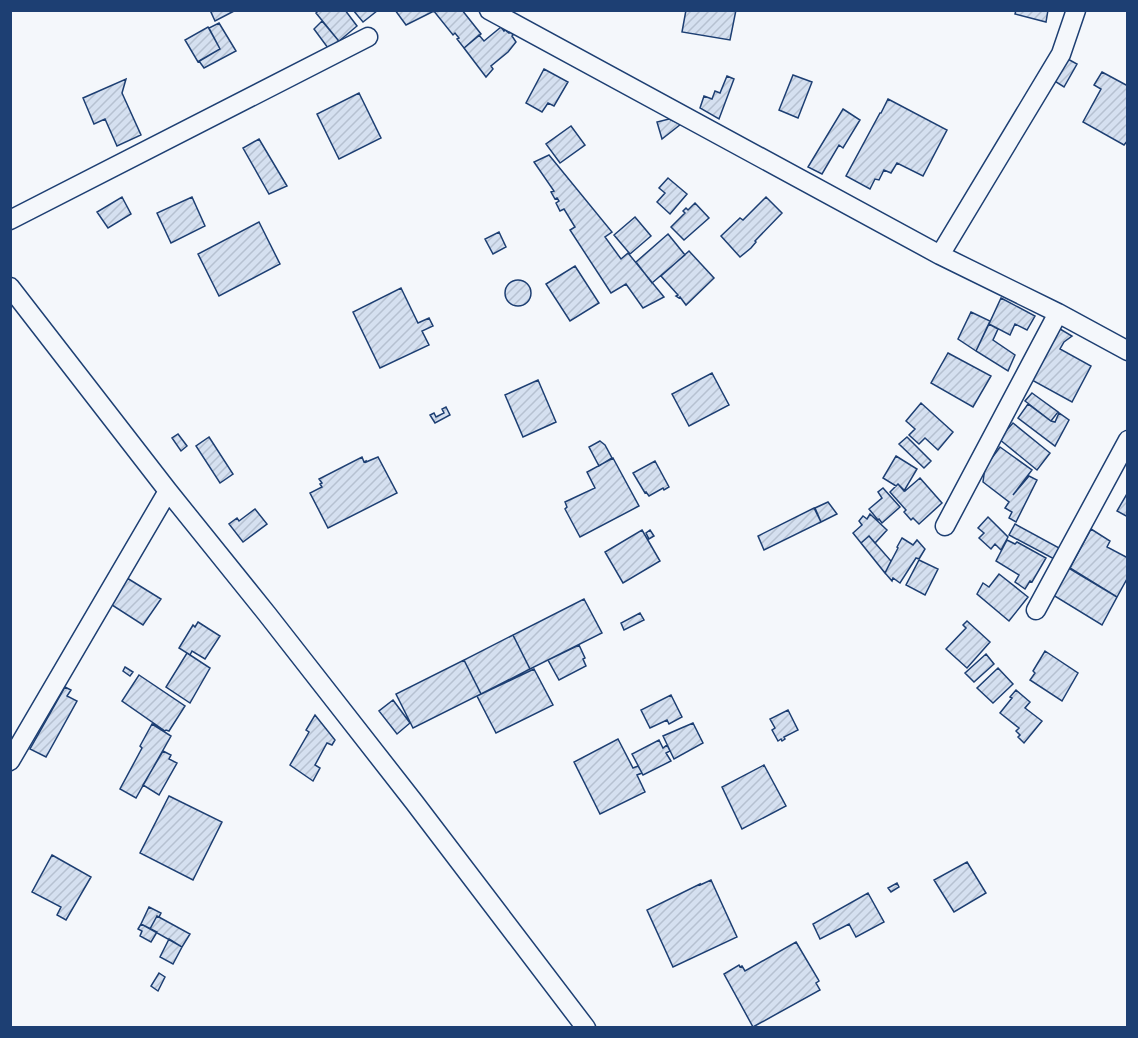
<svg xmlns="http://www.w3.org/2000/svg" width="1138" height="1038" font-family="'Alegreya Sans',sans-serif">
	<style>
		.building { fill: url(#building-hatch); stroke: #1d3f73; stroke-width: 1.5 }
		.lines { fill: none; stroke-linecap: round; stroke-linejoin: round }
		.street-casing { stroke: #1d3f73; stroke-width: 21 }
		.street { stroke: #f4f7fb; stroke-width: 18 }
	</style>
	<defs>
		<pattern id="building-hatch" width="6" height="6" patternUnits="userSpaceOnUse" patternTransform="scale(1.5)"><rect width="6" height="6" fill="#d5e0f0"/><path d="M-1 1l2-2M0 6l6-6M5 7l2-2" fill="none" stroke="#b6c1d1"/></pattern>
	</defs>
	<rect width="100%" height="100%" fill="#f4f7fb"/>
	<path class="building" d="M 210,10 L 236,10 L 215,21 Z
		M 319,10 L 345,10 L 357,26 L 338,42 L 338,40 L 316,13 Z
		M 353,10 L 377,10 L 377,11 L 363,22 Z
		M 395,10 L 433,10 L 434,11 L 406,25 Z
		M 433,10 L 462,10 L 481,34 L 464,48 L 457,39 L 459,38 L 455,33 L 453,35 Z
		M 686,10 L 736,10 L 730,40 L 682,32 Z
		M 1016,10 L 1048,10 L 1046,22 L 1015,14 Z
		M 322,21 L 338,40 L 338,42 L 328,48 L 314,29 Z
		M 219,23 L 236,51 L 204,68 L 199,61 L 220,49 L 209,28 Z
		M 208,27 L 220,49 L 198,62 L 185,40 Z
		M 501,27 L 504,31 L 505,30 L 509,33 L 511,32 L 513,35 L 512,36 L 516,42 L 508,52 L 491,66 L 493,69 L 486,77 L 464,48 L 479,35 L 484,41 Z
		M 1066,58 L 1077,64 L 1064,87 L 1053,80 Z
		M 544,69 L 568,82 L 554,106 L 548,103 L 542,112 L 526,103 Z
		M 1102,72 L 1128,86 L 1128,140 L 1124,145 L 1083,122 L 1101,89 L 1094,85 Z
		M 793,75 L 812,82 L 798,118 L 779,110 Z
		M 727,76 L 734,79 L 719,119 L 700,108 L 704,96 L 712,99 L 715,91 L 720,93 Z
		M 126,79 L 122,93 L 141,135 L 117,146 L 105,119 L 94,124 L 83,98 Z
		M 359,93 L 381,138 L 339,159 L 317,114 Z
		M 888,99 L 947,130 L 923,176 L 897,163 L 891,173 L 884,170 L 879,180 L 875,179 L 870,189 L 846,176 L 880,113 L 881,113 Z
		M 843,109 L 860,120 L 843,148 L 839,145 L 822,174 L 808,167 Z
		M 669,119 L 681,124 L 662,139 L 657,122 Z
		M 571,126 L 585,145 L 560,163 L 546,144 Z
		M 259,139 L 287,186 L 269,194 L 243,148 Z
		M 549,155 L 612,232 L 605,237 L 621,259 L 628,253 L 664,297 L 643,308 L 626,284 L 611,293 L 570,230 L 575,227 L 564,209 L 560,211 L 556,203 L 559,201 L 557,198 L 555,199 L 551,192 L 554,191 L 534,162 Z
		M 668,178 L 687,194 L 670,214 L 657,202 L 665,193 L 659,188 Z
		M 122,197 L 131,214 L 108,228 L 97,212 Z
		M 192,197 L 205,226 L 171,243 L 157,213 Z
		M 766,197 L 782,213 L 755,241 L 756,242 L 751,248 L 740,257 L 721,236 L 740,218 L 743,220 Z
		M 695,203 L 709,218 L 684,240 L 671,227 L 685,213 L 683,211 L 686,208 L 688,210 Z
		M 635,217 L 651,236 L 630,254 L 614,235 Z
		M 259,222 L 280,264 L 219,296 L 198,254 Z
		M 499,232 L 506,247 L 493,254 L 485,239 Z
		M 668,234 L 685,255 L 652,283 L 636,262 Z
		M 689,251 L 714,278 L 686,305 L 680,297 L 679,298 L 676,296 L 678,295 L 661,276 Z
		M 575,266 L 599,303 L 570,321 L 546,284 Z
		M505 293a13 13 0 1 1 26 0a13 13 0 1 1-26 0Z
		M 401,288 L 418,323 L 429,318 L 433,326 L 422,331 L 429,345 L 380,368 L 353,312 Z
		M 1001,298 L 1035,316 L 1027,330 L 1015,324 L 1010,335 L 989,324 Z
		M 971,312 L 990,321 L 976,351 L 958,339 Z
		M 989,324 L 998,329 L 993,340 L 1015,355 L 1008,371 L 976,351 Z
		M 1055,326 L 1072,336 L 1064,342 L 1060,349 L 1091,366 L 1072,402 L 1030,379 Z
		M 948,353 L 991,376 L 973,407 L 931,383 Z
		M 712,373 L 729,405 L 689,426 L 672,394 Z
		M 538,380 L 556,422 L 523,437 L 505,395 Z
		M 1032,393 L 1058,412 L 1051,421 L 1025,401 Z
		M 921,403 L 953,432 L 938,450 L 925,438 L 919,444 L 909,435 L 915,429 L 906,421 Z
		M 1028,404 L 1051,421 L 1055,422 L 1059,413 L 1069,420 L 1055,446 L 1018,418 Z
		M 446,407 L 450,415 L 435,423 L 430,415 L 434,413 L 436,417 L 444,413 L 442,409 Z
		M 1013,423 L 1050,453 L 1037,470 L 999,439 Z
		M 178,434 L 187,446 L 181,451 L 172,438 Z
		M 209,437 L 233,474 L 220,483 L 196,446 Z
		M 907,437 L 931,461 L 924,468 L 899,444 Z
		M 600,441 L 605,445 L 612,458 L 599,466 L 589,447 Z
		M 1000,447 L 1032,470 L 1013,495 L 1029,476 L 1037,480 L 1016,522 L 1009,518 L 1012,512 L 1005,508 L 1009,502 L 983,482 L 985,467 Z
		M 896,456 L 917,469 L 904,491 L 898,484 L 896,486 L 883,478 Z
		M 362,457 L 364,462 L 366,461 L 366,462 L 378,457 L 397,493 L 328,528 L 310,493 L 322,487 L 320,484 L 322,483 L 319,479 Z
		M 613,458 L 639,506 L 580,537 L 565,509 L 567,507 L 565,502 L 595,488 L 587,472 Z
		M 655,461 L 669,487 L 664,490 L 663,488 L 649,496 L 646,492 L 645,493 L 633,473 Z
		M 920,478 L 942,503 L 919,524 L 913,518 L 911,520 L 904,512 L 906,510 L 890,492 L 898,484 L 905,491 Z
		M 883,488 L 900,507 L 882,523 L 879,519 L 878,520 L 869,509 L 882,498 L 878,492 Z
		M 1128,492 L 1128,517 L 1117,511 Z
		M 828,502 L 837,514 L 819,523 L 821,522 L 815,508 Z
		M 814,508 L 821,522 L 764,550 L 758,536 Z
		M 255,509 L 267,524 L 243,542 L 229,524 L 237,518 L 239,521 Z
		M 870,514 L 887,530 L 875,543 L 869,536 L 861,543 L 853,533 L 862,525 L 859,521 L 863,516 L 867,519 Z
		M 988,517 L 1008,537 L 1001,550 L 995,544 L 991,549 L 979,538 L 984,533 L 978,528 Z
		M 1015,524 L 1061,549 L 1056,560 L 1009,535 Z
		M 1091,529 L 1110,541 L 1107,547 L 1128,558 L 1128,577 L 1117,597 L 1070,568 Z
		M 642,530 L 660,561 L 623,583 L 605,552 Z
		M 650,530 L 654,536 L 649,539 L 646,533 Z
		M 869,536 L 891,561 L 885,573 L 861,543 Z
		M 902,538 L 913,545 L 917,540 L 925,549 L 919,559 L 916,558 L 900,583 L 893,578 L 892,581 L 885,573 L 898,548 L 897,547 Z
		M 1007,540 L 1015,544 L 1017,542 L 1046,558 L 1032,582 L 1030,581 L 1025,589 L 1015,582 L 1019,575 L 996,561 Z
		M 919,560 L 938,569 L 925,595 L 906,585 Z
		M 1067,567 L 1117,597 L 1102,625 L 1053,595 Z
		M 999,574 L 1028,597 L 1009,621 L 977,594 L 983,583 L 989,587 Z
		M 127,578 L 161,599 L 143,625 L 112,605 Z
		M 584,599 L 602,633 L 530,669 L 513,635 Z
		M 640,613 L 644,620 L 624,630 L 621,623 Z
		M 967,621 L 990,642 L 967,668 L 946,649 L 966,628 L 963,625 Z
		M 198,622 L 220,636 L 205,659 L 192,651 L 190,655 L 179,648 L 193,625 L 195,627 Z
		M 513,635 L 530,669 L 481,694 L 464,660 Z
		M 579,645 L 585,658 L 583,659 L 586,666 L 559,680 L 548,660 Z
		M 1045,651 L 1078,673 L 1062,701 L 1030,680 L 1035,673 L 1033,671 Z
		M 187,653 L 210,668 L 190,703 L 166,687 Z
		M 986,654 L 994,664 L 974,682 L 965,673 Z
		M 464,660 L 481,694 L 413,728 L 396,694 Z
		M 125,667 L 133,672 L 130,676 L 123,671 Z
		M 998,668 L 1013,684 L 993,703 L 977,688 Z
		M 534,669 L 553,705 L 496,733 L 477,696 Z
		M 139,675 L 185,706 L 169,731 L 166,730 L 165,731 L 122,701 Z
		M 65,687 L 71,690 L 67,696 L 77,701 L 46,757 L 30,749 Z
		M 1016,690 L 1030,702 L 1025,708 L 1042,721 L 1024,743 L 1018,737 L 1020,735 L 1016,731 L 1019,728 L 1000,713 L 1012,698 L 1010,697 Z
		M 671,695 L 682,717 L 669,724 L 667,720 L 650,728 L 641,710 Z
		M 393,700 L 410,723 L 397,734 L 379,711 Z
		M 788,710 L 798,730 L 784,737 L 785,739 L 782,741 L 781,739 L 778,741 L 772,730 L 775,728 L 770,719 Z
		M 315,715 L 335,740 L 332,745 L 327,743 L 315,765 L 320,768 L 313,781 L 290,765 L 309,732 L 306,730 Z
		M 693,723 L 703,743 L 674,759 L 663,736 Z
		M 152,724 L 171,736 L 136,798 L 120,789 L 142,748 L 140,746 Z
		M 618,739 L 633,768 L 638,766 L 642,773 L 637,775 L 645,792 L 600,814 L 574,762 Z
		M 659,740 L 663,748 L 667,745 L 670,751 L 666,753 L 671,761 L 643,775 L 632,754 Z
		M 163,751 L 171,755 L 169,759 L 177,763 L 159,795 L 143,785 Z
		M 764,765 L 786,806 L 742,829 L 722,787 Z
		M 169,796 L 222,822 L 193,880 L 140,853 Z
		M 52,855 L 91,877 L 66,920 L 57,915 L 61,907 L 32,892 Z
		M 967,862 L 986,893 L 954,912 L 934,880 Z
		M 711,880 L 737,937 L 673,967 L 647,910 L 700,884 L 700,885 Z
		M 897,883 L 899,887 L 891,892 L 888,888 Z
		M 868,893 L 884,922 L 856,937 L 849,924 L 820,939 L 813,924 Z
		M 149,907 L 161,913 L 159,917 L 157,916 L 150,929 L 141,924 Z
		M 157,916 L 190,934 L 182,947 L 150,929 Z
		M 141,924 L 157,932 L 151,942 L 140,936 L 142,931 L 138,929 Z
		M 169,939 L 182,947 L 173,964 L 160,957 Z
		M 796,942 L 818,979 L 819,981 L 816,983 L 820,990 L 753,1027 L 724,974 L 739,965 L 740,967 L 742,966 L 745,971 Z
		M 159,973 L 165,977 L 158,991 L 151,986 Z"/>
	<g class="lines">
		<g class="street-casing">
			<path id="street" d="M 489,10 L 940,255 L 1058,313
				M 10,220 L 368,37
				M 940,255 L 1061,54 L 1076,10
				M 10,287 L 168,491 L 267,614 L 414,802 L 586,1028
				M 945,526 L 1058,313 L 1128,351
				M 1036,610 L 1128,440
				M 10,761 L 168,491"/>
		</g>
		<use href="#street" class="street"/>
	</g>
	<rect width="1138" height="1038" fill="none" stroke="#1d3f73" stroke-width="24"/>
</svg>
